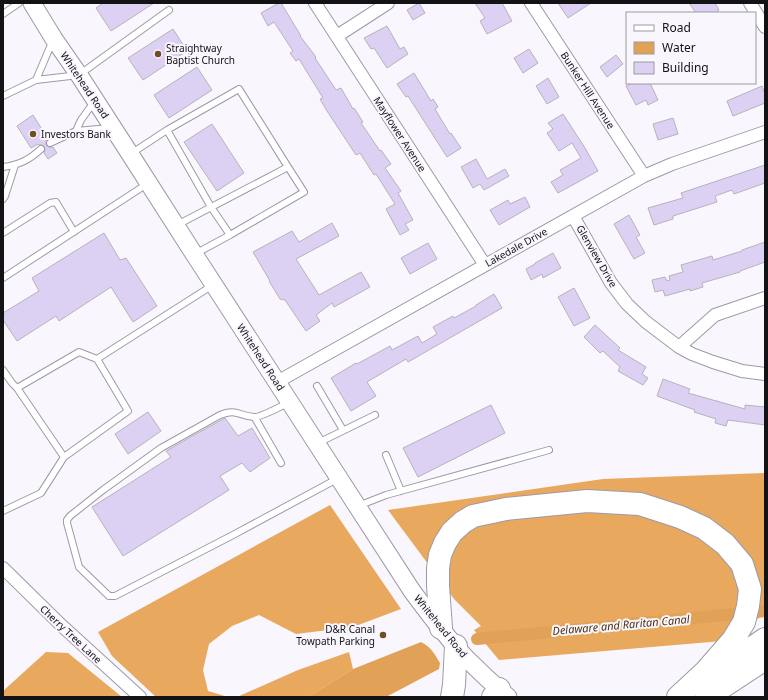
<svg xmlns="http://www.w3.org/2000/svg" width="768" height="700" font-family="'Noto Sans',sans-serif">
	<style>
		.forest { fill: #e8a85e }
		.water { fill: #e1a257 }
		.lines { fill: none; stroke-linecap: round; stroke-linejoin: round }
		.canal { stroke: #e1a257; stroke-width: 12 }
		.building { fill: #ddd1f3; stroke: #b6b2bd }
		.service-casing { stroke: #9e9aa5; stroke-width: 8 }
		.minor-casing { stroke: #9e9aa5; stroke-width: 14 }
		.secondary-casing { stroke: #9e9aa5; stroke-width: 19 }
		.motorway-casing { stroke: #9e9aa5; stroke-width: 24 }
		.service { stroke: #fff; stroke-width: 6 }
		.minor { stroke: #fff; stroke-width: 12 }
		.secondary { stroke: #fff; stroke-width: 17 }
		.motorway { stroke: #fff; stroke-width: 22 }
		.poi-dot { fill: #704f26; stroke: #f9f6fd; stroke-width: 1.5 }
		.labels { text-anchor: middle; stroke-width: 4; stroke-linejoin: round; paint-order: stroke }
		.poi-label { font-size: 10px; fill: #131215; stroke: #f9f6fd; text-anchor: start }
		.street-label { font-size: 10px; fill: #131215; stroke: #f9f6fd }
		.water-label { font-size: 11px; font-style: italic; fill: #492f0e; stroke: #f9f6fd }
	</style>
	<rect width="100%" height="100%" fill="#f9f6fd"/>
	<path class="forest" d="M 765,473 L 765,614 L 722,641 L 499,660 L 474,630 L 481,626 L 454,599 L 388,510 L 603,479 Z
		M 330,505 L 401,609 L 353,627 L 296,634 L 259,615 L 232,626 L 209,644 L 203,670 L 208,691 L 228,697 L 156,697 L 112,656 L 98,632 Z
		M 46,652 L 68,653 L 122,697 L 3,697 L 3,691 Z
		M 349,652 L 353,669 L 308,697 L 237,697 L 298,670 Z"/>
	<path class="water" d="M 421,642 C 431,647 434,653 440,663 L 439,669 L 386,697 L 308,697 L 353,669 Z"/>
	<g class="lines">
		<path class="canal" d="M 477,639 L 765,611"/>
	</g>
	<path class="building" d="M 103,3 L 154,3 L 111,31 L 96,8 Z
		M 279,3 L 281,3 L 301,36 L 300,36 L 316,57 L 315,58 L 336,90 L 341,88 L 353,109 L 354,108 L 363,122 L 361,123 L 380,151 L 381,150 L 391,164 L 385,168 L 401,191 L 398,193 L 413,220 L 405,224 L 409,230 L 400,235 L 386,209 L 395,204 L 376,174 L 374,175 L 360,153 L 356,155 L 327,111 L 320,99 L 323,98 L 299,59 L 296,61 L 290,53 L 293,51 L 274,22 L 268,26 L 261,13 Z
		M 419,3 L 425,13 L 413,20 L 407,10 Z
		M 475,3 L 502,3 L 512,21 L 487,34 L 480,21 L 485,18 Z
		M 558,3 L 591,3 L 568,18 Z
		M 689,3 L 715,3 L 719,10 L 715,13 L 696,13 Z
		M 387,26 L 400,49 L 404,47 L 408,54 L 387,68 L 374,48 L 371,49 L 364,38 Z
		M 173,29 L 187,51 L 143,80 L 128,58 Z
		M 529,49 L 538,63 L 523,73 L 514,58 Z
		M 616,55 L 623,64 L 607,77 L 600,67 Z
		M 197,67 L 212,90 L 169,118 L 154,95 Z
		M 414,73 L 431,101 L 433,99 L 438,107 L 435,109 L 450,134 L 451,133 L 461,148 L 447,157 L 408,96 L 406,97 L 397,84 Z
		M 548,78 L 559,97 L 547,104 L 536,86 Z
		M 632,83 L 650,83 L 658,100 L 648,105 L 646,100 L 636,105 L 626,86 Z
		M 762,86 L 765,94 L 765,103 L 733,116 L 727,101 Z
		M 563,114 L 585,148 L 598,171 L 558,193 L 551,182 L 563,175 L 560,170 L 581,158 L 572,143 L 559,151 L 547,133 L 553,129 L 548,123 Z
		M 33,115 L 48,139 L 46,142 L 46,145 L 49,147 L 53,147 L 57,153 L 48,159 L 44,153 L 45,150 L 44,146 L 42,145 L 39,145 L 38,144 L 31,148 L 17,126 Z
		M 673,118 L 678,134 L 658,140 L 653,124 Z
		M 212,124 L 244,173 L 217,191 L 184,142 Z
		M 476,159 L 487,179 L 505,169 L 509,176 L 484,190 L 480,184 L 473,188 L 461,167 Z
		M 765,165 L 765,183 L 734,194 L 732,190 L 715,196 L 717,202 L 673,216 L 673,219 L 654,225 L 648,208 L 683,198 L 681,193 Z
		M 525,197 L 530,207 L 499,225 L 490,210 L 508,200 L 510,204 Z
		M 629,215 L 640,235 L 636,237 L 645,253 L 634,259 L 614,224 Z
		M 332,223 L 339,236 L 296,259 L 319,295 L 361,272 L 370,287 L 334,307 L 332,303 L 316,315 L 320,321 L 306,331 L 285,300 L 280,299 L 269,281 L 270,281 L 253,252 L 292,231 L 299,242 Z
		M 104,233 L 120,260 L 126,258 L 157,306 L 133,322 L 111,287 L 59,321 L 56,316 L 17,341 L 3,320 L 3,313 L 39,291 L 32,278 Z
		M 765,242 L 765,262 L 740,271 L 740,272 L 702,283 L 703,287 L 690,291 L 690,289 L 665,296 L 663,290 L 655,292 L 652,280 L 665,277 L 667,281 L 670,280 L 669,276 L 683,272 L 681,265 L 712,256 L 713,260 L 742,251 L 742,250 Z
		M 428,243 L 437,259 L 410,274 L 401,258 Z
		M 553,253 L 561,268 L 543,278 L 542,274 L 531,280 L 526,269 L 535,264 L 535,263 Z
		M 574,288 L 590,318 L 574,326 L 558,297 Z
		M 494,294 L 502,308 L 408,362 L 406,359 L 367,382 L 376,396 L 351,411 L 331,378 L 356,363 L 357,364 L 390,346 L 392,350 L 418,336 L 422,343 L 437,334 L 433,327 L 453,316 L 454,318 L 476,306 L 476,305 Z
		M 595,325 L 620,348 L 618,350 L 646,367 L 642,374 L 648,378 L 643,385 L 618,371 L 620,367 L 603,351 L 600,353 L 584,337 Z
		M 663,379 L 690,389 L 688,393 L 745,409 L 745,405 L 765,407 L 765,425 L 728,420 L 726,426 L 715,423 L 716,419 L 694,412 L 695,410 L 657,396 Z
		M 491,405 L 505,433 L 418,477 L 403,448 Z
		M 148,412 L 161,431 L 128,454 L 115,434 Z
		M 225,418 L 238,436 L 252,428 L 270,458 L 250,472 L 242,463 L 220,476 L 229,490 L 123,556 L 92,507 L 171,457 L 166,451 L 196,434 Z"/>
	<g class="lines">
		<g class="service-casing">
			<path id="service" d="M 3,14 L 19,3
				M 36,80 L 79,75 L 94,64 L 169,10
				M 3,96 L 36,80 L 53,40
				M 167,130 L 211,207 L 230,235
				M 76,131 L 81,120 L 94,102
				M 50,143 L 76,131 L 110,128
				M 132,153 L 167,130 L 239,89 L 288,167 L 177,225
				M 3,167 C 19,165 29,160 41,149
				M 3,199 L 5,196 L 15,165
				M 3,233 L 50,203 L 56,202 L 74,232
				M 195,254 L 230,235 L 304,192 L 288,167
				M 3,278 L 147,184
				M 3,370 L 12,383 L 17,388 L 79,352 L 97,359 L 213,285
				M 317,386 L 343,430
				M 17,388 L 64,457
				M 288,403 C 282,406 259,418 254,417 C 239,416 236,408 220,415 L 161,448 L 103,490 L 70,516 L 67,520 L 67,523 L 79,567 L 109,596 L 115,596 L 233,535 L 337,479
				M 255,418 L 281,463
				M 318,443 L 375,415
				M 386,455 L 401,491
				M 358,506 L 386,495 L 549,450
				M 3,511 L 41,493 L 64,457 L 128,411 L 97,359"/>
		</g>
		<g class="minor-casing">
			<path id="minor" d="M 315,3 L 485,265
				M 531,3 L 644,176
				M 750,3 L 765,27
				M 337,36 L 388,3
				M 573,216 L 611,283 L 627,304 L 646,322 L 679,347 L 692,354 L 713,362 L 742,371 L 765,374
				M 679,347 L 715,315 L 765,298
				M 277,382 L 644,176 L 672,164 L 765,132
				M 3,568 L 61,625 L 140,697"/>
		</g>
		<g class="secondary-casing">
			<path id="secondary" d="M 32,3 L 54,39 L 79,75 L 130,154 L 194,254 L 412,591 C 429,614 447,638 467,659 C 480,672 494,685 508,697"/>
		</g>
		<g class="motorway-casing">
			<path id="motorway" d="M 441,628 L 438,586 L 438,568 L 440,555 L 445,543 L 452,532 L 463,522 L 473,516 L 506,509 L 587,501 L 640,504 L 680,517 L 704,528 L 725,544 L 742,564 L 750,589 L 748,606 L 744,622 L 733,640 L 706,671 L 678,697
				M 715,673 L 765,639
				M 452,697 L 454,685 L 456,646
				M 493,697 L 499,689
				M 707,697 L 765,659"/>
		</g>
		<use href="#service" class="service"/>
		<use href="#minor" class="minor"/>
		<use href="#secondary" class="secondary"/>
		<use href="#motorway" class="motorway"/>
	</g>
	<g class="poi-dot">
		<circle cx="158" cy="54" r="4"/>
		<circle cx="33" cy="134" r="4"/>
		<circle cx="383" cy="635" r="4"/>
	</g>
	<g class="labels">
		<g class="poi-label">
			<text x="166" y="52">Straightway<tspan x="166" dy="12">Baptist Church</tspan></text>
			<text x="41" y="138">Investors Bank</text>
			<text x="375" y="633" text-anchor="end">D&amp;R Canal<tspan x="375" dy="12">Towpath Parking</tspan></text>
		</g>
		<g class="street-label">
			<text transform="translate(85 85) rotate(56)" y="4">Whitehead Road</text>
			<text transform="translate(588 90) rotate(57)" y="4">Bunker Hill Avenue</text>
			<text transform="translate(400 134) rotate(57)" y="4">Mayflower Avenue</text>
			<text transform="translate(516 247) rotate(-29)" y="4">Lakedale Drive</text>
			<text transform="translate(597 256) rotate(60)" y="4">Glenview Drive</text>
			<text transform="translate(261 357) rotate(57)" y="4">Whitehead Road</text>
			<text transform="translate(441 626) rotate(51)" y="4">Whitehead Road</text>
			<text transform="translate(71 634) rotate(43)" y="4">Cherry Tree Lane</text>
		</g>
		<g class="water-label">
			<text transform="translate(621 625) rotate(-5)" y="4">Delaware and Raritan Canal</text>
		</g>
	</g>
	<rect width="768" height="700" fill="none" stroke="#131215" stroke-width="8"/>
	<rect x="626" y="12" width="130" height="72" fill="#f9f6fd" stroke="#9d9ba0"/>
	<rect x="634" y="25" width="20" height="6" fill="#ffffff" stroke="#9d9ba0"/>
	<text x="662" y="32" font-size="12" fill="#131215">Road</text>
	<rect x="634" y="42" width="20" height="12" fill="#e1a257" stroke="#9d9ba0"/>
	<text x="662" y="52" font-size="12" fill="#131215">Water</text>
	<rect x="634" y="62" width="20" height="12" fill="#ddd1f3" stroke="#9d9ba0"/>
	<text x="662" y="72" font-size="12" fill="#131215">Building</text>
</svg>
